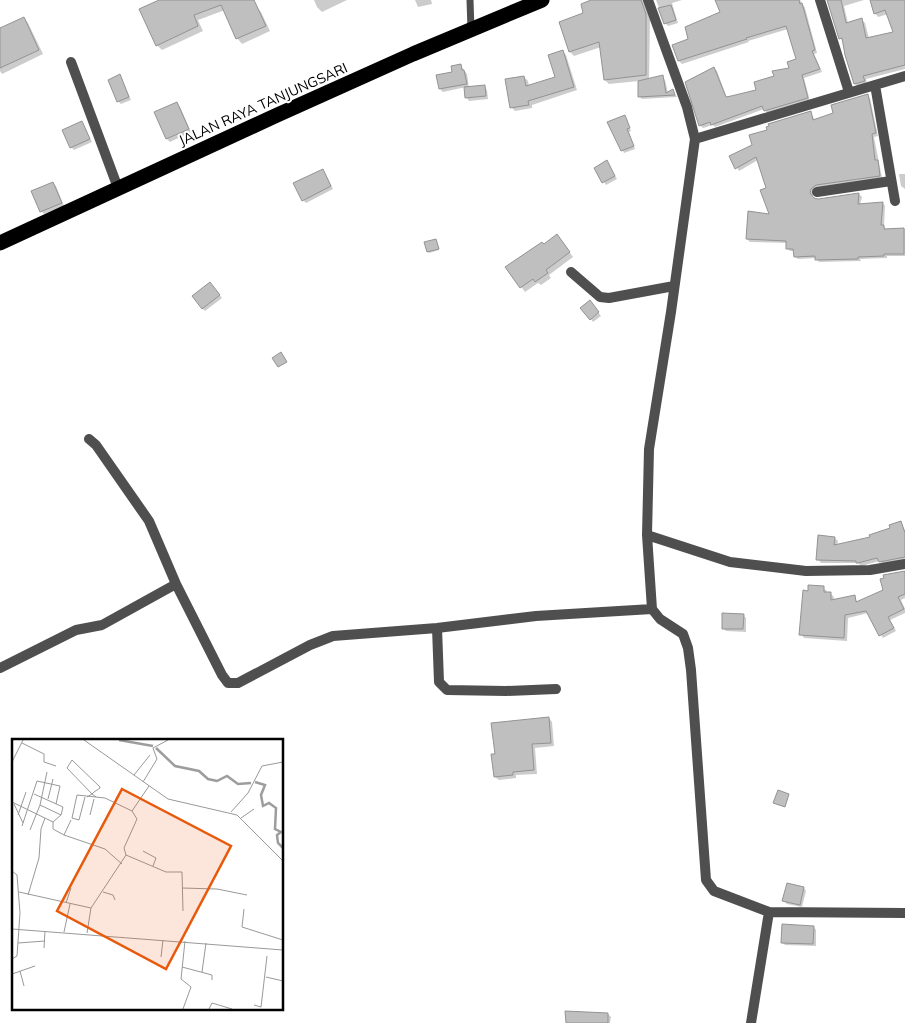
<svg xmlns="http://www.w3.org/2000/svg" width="905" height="1023" font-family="Mulish,sans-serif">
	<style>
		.shadow { fill: #0003 }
		.building { fill: #bfbfbf; stroke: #939393 }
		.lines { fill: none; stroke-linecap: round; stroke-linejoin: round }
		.lane { stroke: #4f4f4f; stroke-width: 7 }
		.street { stroke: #4f4f4f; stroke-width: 10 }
		.highway { stroke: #000; stroke-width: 15 }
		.labels { text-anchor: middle; stroke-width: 4; stroke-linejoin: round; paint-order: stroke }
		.street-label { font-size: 14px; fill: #000; stroke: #fff }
		.inset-river { fill: none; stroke: #9d9d9d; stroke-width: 2.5 }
		.inset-road { fill: none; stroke: #999; stroke-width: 1 }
		.view { fill: #e8590c; fill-opacity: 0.15; stroke: #e8590c; stroke-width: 2.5 }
		.inset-edge { fill: none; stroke: #000; stroke-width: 2.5 }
	</style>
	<rect width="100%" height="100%" fill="#fff"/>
	<path class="shadow" d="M 162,0 L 239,0 L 256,6 L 261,12 L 270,31 L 242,44 L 237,38 L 225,10 L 198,20 L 203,31 L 162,50 L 157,45 Z
		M 314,0 L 347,0 L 322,12 L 317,7 Z
		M 415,0 L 431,0 L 432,4 L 418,7 Z
		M 595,0 L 648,0 L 645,4 L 650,20 L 649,80 L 662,77 L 665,80 L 668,93 L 673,91 L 677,97 L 642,99 L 639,96 L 639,81 L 609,84 L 605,80 L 601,47 L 574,56 L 570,52 L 560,22 L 585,14 Z
		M 656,0 L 682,0 L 672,3 L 678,23 L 668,26 L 665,23 Z
		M 716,0 L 800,0 L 805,8 L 817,53 L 814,54 L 822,72 L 804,78 L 810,101 L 768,114 L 764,109 L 715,127 L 713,125 L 703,128 L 700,125 L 714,68 L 717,71 L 727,98 L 758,90 L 776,77 L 791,69 L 797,60 L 788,29 L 748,41 L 749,42 L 682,64 L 679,61 L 689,40 L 722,12 Z
		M 829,0 L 864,0 L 844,6 L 848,23 L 861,19 L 865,23 L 869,38 L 895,33 L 888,14 L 878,17 L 875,13 L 871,0 L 905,0 L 905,69 L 866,79 L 867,84 L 858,87 L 855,84 L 843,41 L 840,38 Z
		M 24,18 L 28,23 L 43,54 L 2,74 L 0,71 L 0,30 Z
		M 562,51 L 566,55 L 577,90 L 532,105 L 532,108 L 515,111 L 511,107 L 524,77 L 528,81 L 529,86 L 557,78 Z
		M 460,65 L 467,74 L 469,88 L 484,87 L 487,90 L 488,99 L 469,101 L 467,98 L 466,87 L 443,92 L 440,89 Z
		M 119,76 L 122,79 L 131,100 L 121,104 L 118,101 Z
		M 867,96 L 870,98 L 878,136 L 874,137 L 882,178 L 813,192 L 813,198 L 818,200 L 859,194 L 862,197 L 860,205 L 883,203 L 885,206 L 884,226 L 886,230 L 905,229 L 905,256 L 887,256 L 887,258 L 860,259 L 861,261 L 819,262 L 816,258 L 798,259 L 795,257 L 795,251 L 790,251 L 787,248 L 788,243 L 750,242 L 747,239 L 771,216 L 768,189 L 758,160 L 739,171 L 731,156 L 754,146 L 768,131 L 811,113 L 815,121 L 835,114 Z
		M 177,104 L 180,107 L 191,132 L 170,142 L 167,139 L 156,113 Z
		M 625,117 L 631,131 L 629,132 L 635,149 L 624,153 L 616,137 Z
		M 82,123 L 92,142 L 74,150 L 71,147 Z
		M 607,162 L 617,179 L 606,185 L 595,168 Z
		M 323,170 L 333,189 L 306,203 L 303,200 Z
		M 899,174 L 905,174 L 905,198 L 905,189 L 901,186 Z
		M 53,183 L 56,186 L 64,206 L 44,214 L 41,211 Z
		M 436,240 L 439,250 L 429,253 L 426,243 Z
		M 561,240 L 573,257 L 549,275 L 551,278 L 541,285 L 538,283 L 525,292 L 507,267 L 544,245 Z
		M 213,287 L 222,298 L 205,311 L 202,308 Z
		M 593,305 L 601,316 L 593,322 L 591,319 Z
		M 901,523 L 905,530 L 905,560 L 883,564 L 880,561 L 861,566 L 858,563 L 821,563 L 818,559 L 835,538 L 838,541 L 837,546 L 872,537 L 892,529 Z
		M 905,572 L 905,598 L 901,600 L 905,609 L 905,613 L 890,620 L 896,631 L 883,638 L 868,613 L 848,618 L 847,641 L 804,638 L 801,634 L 809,592 L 823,588 L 827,591 L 826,593 L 831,594 L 834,597 L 834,601 L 854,596 L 858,603 L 884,590 Z
		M 743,615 L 746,618 L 746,632 L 726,631 L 723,628 Z
		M 549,718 L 552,722 L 554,746 L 535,748 L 537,774 L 516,775 L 516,778 L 499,780 L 495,777 L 496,755 Z
		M 804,888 L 806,891 L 802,907 L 787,904 L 784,901 Z
		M 814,927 L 816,930 L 816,946 L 785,945 L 782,942 Z
		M 608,1014 L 611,1017 L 610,1023 L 567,1023 Z"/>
	<path class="building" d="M 159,0 L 254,0 L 266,26 L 236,39 L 221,5 L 194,15 L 198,26 L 156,46 L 139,9 Z
		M 591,0 L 641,0 L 646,14 L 646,75 L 604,80 L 599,42 L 569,52 L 559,22 L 583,13 L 581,4 Z
		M 715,0 L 799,0 L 800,4 L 802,3 L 815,50 L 812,51 L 820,69 L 802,75 L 808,98 L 764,111 L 762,106 L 711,125 L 710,122 L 699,126 L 685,82 L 714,67 L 726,97 L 731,96 L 756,90 L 754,82 L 774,76 L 772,71 L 789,68 L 787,62 L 796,59 L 786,26 L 746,38 L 747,39 L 678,61 L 672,45 L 688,39 L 685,27 L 720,12 Z
		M 827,0 L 841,0 L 846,23 L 862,18 L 866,38 L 893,32 L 885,10 L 874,14 L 870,0 L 905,0 L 905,65 L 863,76 L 865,81 L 854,84 L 845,55 L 842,38 L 839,39 Z
		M 671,5 L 676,20 L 664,24 L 658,8 Z
		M 24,17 L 39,50 L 0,68 L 0,28 Z
		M 563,50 L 574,87 L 528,101 L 529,105 L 510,108 L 505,79 L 524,76 L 526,86 L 555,77 L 548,55 Z
		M 461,64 L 462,70 L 464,70 L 467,84 L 439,89 L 436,75 L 452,72 L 451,66 Z
		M 120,74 L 129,97 L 117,102 L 108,80 Z
		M 663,75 L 666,93 L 673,89 L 675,95 L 638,97 L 638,81 Z
		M 485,85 L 486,96 L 465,98 L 464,87 Z
		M 868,94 L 876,133 L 872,134 L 875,160 L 878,160 L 880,176 L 816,185 L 811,189 L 810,193 L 814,198 L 818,199 L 859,193 L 858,204 L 883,202 L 881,225 L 884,225 L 884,229 L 904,228 L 904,254 L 884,254 L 884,256 L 858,257 L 858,259 L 815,260 L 815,256 L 794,257 L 793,249 L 786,249 L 786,241 L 746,239 L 748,211 L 769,214 L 760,190 L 766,188 L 756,157 L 735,169 L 729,156 L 752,145 L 749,135 L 767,130 L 766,127 L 769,126 L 768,124 L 811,111 L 813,120 L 833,113 L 831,105 Z
		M 177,102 L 189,129 L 166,139 L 154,112 Z
		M 625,115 L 630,128 L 627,129 L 634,146 L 621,151 L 607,122 Z
		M 82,121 L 90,139 L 70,148 L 62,130 Z
		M 607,160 L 615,176 L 602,183 L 594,168 Z
		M 323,169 L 331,186 L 302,201 L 293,183 Z
		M 53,182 L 62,203 L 40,212 L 31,191 Z
		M 557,234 L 570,252 L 546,270 L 548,273 L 535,282 L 533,279 L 520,288 L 505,267 L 542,242 L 544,244 Z
		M 436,239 L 439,249 L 427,252 L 424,242 Z
		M 210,282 L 220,295 L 202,309 L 192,296 Z
		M 590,300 L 599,312 L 590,320 L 580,308 Z
		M 281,352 L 287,362 L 278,367 L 272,358 Z
		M 901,521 L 905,533 L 905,557 L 879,562 L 877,558 L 858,563 L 856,563 L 856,561 L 816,560 L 818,535 L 835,537 L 834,545 L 870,537 L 869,535 L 890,528 L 889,525 Z
		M 905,571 L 905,594 L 898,597 L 904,609 L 888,617 L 894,628 L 879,636 L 866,611 L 845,615 L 844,638 L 799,635 L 803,590 L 808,591 L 808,585 L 824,586 L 824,592 L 831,592 L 831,600 L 855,595 L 856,602 L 883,590 L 880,579 L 884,578 L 883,575 Z
		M 722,613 L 744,614 L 743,629 L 722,629 Z
		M 549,717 L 551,743 L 532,744 L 534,770 L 513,772 L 513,775 L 494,777 L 491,754 L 495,754 L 491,723 Z
		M 778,790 L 789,794 L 785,807 L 773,803 Z
		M 787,883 L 804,887 L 800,905 L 782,901 Z
		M 782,924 L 814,926 L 813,944 L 781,943 Z
		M 565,1011 L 608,1013 L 608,1023 L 566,1023 Z"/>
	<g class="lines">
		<path class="lane" d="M 470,0 L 471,30"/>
		<path class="street" d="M 648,0 L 687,107 L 695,139 L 671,312 L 649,449 L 647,535 L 652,609 L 660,619 L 683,634 L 688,648 L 691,670 L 706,880 L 714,891 L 769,912 L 751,1023
			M 820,0 L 849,92
			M 71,62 L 118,188
			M 875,85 L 895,201
			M 695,139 L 905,76
			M 817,192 L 891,181
			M 571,272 L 600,297 L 609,298 L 674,286
			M 89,439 L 96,445 L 149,521 L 176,584 L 222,675 L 228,683 L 238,683 L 310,645 L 333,636 L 437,628 L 536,616 L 652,609
			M 647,535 L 730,562 L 806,571 L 870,570 L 905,564
			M 437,628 L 439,682 L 447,690 L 506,691 L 556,689
			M 0,668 L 76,630 L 102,625 L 176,584
			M 769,912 L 905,913"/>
		<path class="highway" d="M 0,243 L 275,116 L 413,54 L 542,0"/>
	</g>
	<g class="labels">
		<g class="street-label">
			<text transform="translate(263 104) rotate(-24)" y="5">JALAN RAYA TANJUNGSARI</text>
		</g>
	</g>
	<g transform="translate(12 739)">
		<rect width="271" height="271" fill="#fff"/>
		<path class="inset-river" d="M 107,1 L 141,7M 144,9 L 163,27 L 187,32 L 196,40 L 205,42 L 215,37 L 226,45 L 239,44M 243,43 L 253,46 L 249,56 L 251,67 L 257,64 L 264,69 L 263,90 L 269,93 L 265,96 L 266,104 L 271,109"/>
		<path class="inset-road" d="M 72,1 L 156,60 L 225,76 L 271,122M 10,4 L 32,15 L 32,23 L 44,27M 0,23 L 11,1M 122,36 L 138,16M 131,43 L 145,20 L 141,9 L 156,1M 22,55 L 51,68 L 49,76 L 41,83M 73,58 L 67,81 L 60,79 L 65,56 L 93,59 L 120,72M 75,58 L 80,55 L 82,53 L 88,49 L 88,48 L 60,21 L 55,29 L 80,55 L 84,58M 36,60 L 41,40M 0,63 L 41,83 L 41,90 L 52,96 L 93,110 L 110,125M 2,65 L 11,84M 28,66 L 49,76M 219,73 L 236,54 L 250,27 L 271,23M 6,76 L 14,53M 78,76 L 82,60M 229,79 L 242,70M 10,87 L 25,42 L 48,47 L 44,65M 18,91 L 28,66 L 35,33M 52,96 L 59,81M 131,112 L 144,119 L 141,127M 114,116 L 154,133 L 170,133 L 171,172M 0,132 L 5,136 L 8,174 L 5,217 L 0,220M 170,149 L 205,150 L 235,156M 7,153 L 79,169M 91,153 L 101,156 L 103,161M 16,156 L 27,119 L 29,90 L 33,79M 54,164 L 59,149M 232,170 L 230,188 L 271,201M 0,190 L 271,211M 52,193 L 58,165M 75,194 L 79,169 L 114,116 L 112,109 L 125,80 L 120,72 L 137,47M 6,204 L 33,202M 32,209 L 33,192M 149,218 L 151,201M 170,228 L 200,236 L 200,241M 8,232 L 12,247M 190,233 L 194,204M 0,235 L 23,227M 254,238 L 271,242M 242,266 L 249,268 L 255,217M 171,270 L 179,248 L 169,240 L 173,202M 197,270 L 200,264 L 220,270"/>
		<path class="view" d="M 110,50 L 219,107 L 154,230 L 45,172 Z"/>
		<rect width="271" height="271" class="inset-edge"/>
	</g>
</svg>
